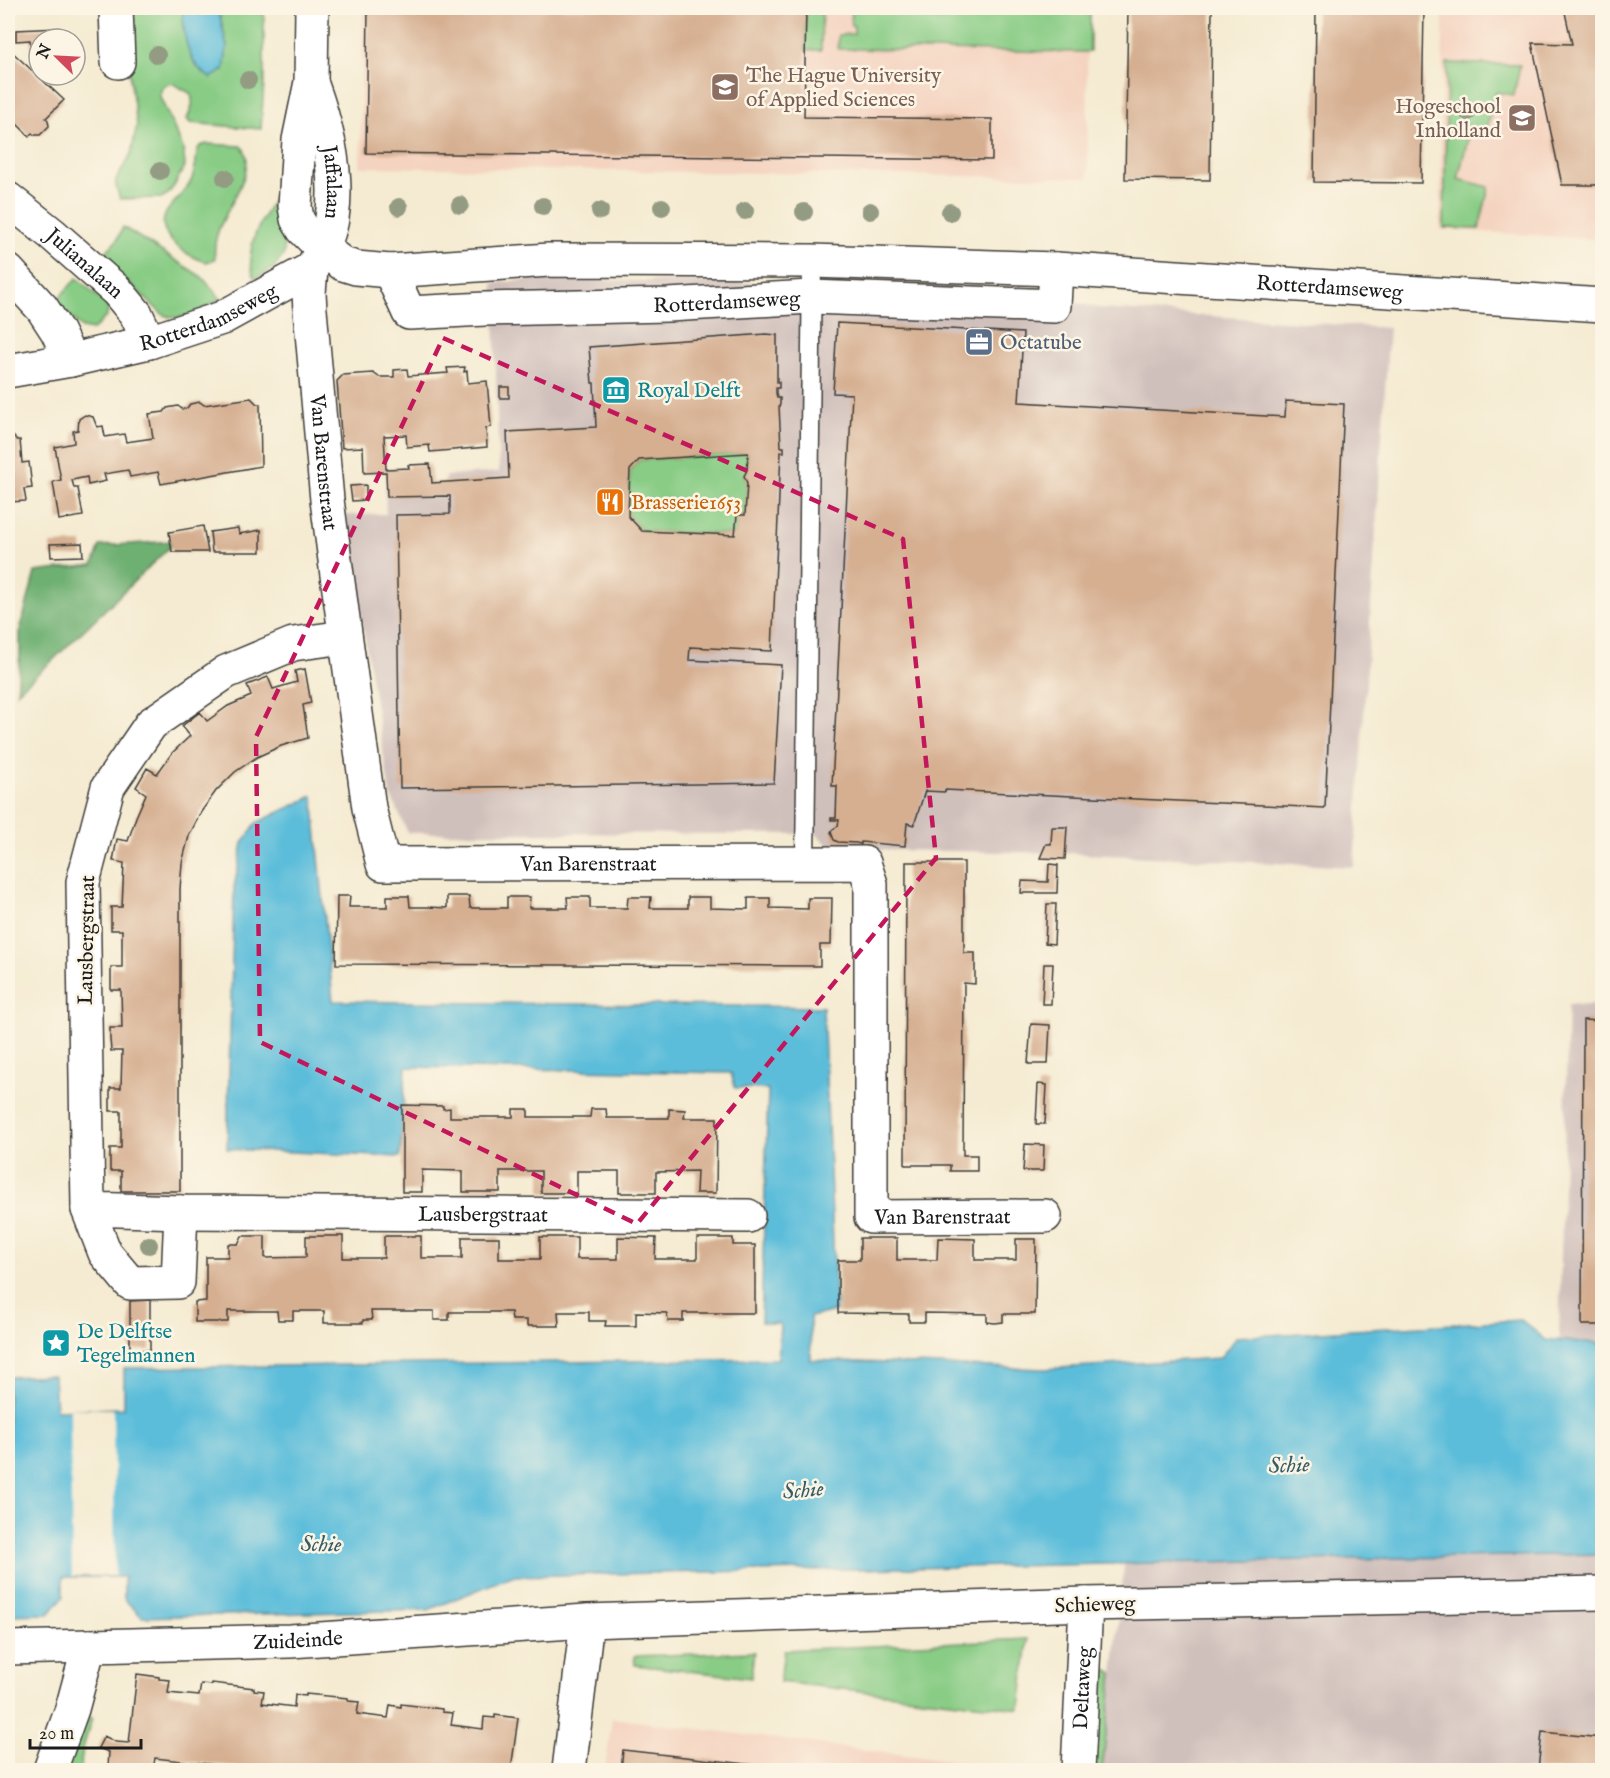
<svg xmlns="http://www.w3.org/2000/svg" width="1610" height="1778" font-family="'IM FELL English',serif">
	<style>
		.built { fill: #f4d3c0 }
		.industrial { fill: #d0c0bc }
		.green { fill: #88cc85; stroke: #527450; stroke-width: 1.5 }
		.forest { fill: #6eb072; stroke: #456647; stroke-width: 1.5 }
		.water { fill: #5cbdda; stroke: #3c6c7b; stroke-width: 1.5 }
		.pier { fill: #f5ebd2 }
		.building { fill: #d6af91; fill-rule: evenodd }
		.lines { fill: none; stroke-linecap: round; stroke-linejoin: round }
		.lane-casing { stroke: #3d3b37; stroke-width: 21 }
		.street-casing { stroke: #3d3b37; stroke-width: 36 }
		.secondary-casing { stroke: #3d3b37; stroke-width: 36 }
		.lane { stroke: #fff; stroke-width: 18 }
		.street { stroke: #fff; stroke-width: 33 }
		.secondary { stroke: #fff; stroke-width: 33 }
		.tree { fill: #939b82 }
		.marked { fill: none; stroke: #c2185b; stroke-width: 4.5; stroke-dasharray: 12 8; stroke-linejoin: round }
		.labels { text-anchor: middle; stroke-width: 5; stroke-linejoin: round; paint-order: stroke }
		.education-label { font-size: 21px; fill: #785e54; stroke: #fcf5e5; text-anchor: start }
		.street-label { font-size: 21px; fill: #1c1c1c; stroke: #fcf5e5 }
		.service-label { font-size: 21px; fill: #4e5e75; stroke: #fcf5e5; text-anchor: start }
		.culture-label { font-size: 21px; fill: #0d838f; stroke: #fcf5e5; text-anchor: start }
		.food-label { font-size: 21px; fill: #c56008; stroke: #fcf5e5; text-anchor: start }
		.water-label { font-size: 22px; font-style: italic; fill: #365c68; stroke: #fcf5e5 }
	</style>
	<rect width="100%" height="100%" fill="#fcf5e5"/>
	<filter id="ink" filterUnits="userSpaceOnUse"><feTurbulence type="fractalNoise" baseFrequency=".0167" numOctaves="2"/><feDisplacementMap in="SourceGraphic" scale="12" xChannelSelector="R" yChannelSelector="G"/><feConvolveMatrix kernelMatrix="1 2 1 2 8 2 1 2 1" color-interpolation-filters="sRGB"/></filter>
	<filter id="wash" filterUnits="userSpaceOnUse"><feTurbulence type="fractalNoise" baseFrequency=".008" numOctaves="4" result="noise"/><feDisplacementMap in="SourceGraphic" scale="24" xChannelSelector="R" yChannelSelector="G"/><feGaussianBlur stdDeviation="1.35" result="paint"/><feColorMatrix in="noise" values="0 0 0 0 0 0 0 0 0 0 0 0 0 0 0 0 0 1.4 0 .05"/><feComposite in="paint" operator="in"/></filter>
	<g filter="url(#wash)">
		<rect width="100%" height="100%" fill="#f5ebd2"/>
		<path class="built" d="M 363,8 L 1087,8 L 1088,178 L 360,167 Z
			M 1443,8 L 1602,8 L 1602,240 L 1440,229 Z
			M 612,1718 L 1022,1770 L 605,1770 Z"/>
		<path class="industrial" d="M 534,279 L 1001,287 L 1105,309 L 1389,328 L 1354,867 L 1065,853 L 833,849 L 816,834 L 408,833 L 390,794 L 345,515 L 386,514 L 385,487 L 445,483 L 446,476 L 499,472 L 493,283 Z
			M 1568,1004 L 1602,1006 L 1602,1770 L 1088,1770 L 1113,1674 L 1140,1411 L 1558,1371 Z"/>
		<path class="green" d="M 128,8 L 183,8 L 183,29 L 227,46 L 218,8 L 264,8 L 264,82 L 261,129 L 190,123 L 187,119 C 191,110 195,102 190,93 L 172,83 L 163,86 L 160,93 L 160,97 L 183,148 L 185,165 L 174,186 L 168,194 L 161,198 L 120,199 L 116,186 L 116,180 L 131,154 L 137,125 L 129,72 Z
			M 806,8 L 822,8 L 821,50 L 805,50 Z
			M 852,8 L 924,8 L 924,19 L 951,20 L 952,8 L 1090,8 L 1090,52 L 838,49 L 838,35 L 854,34 L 854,26 L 851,26 Z
			M 1447,63 L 1520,65 L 1514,95 L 1496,92 L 1485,137 L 1469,134 L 1458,179 L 1489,187 L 1479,229 L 1444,228 Z
			M 207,144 L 241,146 C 261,165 224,211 218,232 C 215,240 214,250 215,259 L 207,262 C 189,258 156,237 165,215 C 170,204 185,194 191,181 C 196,171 195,160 198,149 L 200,146 Z
			M 276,197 L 283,197 L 286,199 L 284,254 L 275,267 L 255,279 C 243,250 258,227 272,202 Z
			M 123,227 L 202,277 L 221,299 C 203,308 182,325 162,314 L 101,257 L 117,240 Z
			M 77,278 L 106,304 L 108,309 L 107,316 L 93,330 L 82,328 L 55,302 Z
			M 748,453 L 747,470 L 744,476 L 747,483 L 745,515 L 737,515 L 735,535 L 642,531 L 628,516 L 630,470 L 639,460 Z
			M 1028,1639 L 1020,1709 L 780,1682 L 784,1650 Z
			M 754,1652 L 751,1678 L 635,1665 L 634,1656 Z
			M 1098,1669 L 1105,1669 L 1113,1674 L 1102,1770 L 1087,1770 Z
			M 82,1715 L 92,1718 L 83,1748 L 80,1770 L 64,1770 Z"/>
		<path class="forest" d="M 176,541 L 51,662 L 17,692 L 20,652 L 20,630 L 35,572 L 93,565 L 100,546 Z"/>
		<path class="water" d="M 183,8 L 218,8 L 227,46 L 224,70 L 211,78 C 186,64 183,34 183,8 Z
			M 313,796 L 333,1001 L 823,1007 L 836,1311 L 810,1317 L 811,1360 L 1043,1369 L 1220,1358 L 1236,1337 L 1521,1320 L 1546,1340 L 1602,1343 L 1602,1554 L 512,1576 L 428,1610 L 142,1617 L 124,1599 L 124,1577 L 63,1577 L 63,1597 L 49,1614 L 8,1615 L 8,1377 L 54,1375 L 56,1410 L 124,1408 L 124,1368 L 778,1359 L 780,1324 L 761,1322 L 768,1089 L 735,1088 L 731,1073 L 406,1067 L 400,1157 L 227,1149 L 234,887 L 243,843 L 256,823 Z"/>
		<path class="pier" d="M 70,1409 L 113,1409 L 115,1576 L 72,1576 Z"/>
		<g id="blocks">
			<path class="building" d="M 368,8 L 806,8 L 804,117 L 992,119 L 992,160 L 366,153 Z
				M 1128,8 L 1212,8 L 1210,180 L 1125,179 Z
				M 1316,8 L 1424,8 L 1421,183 L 1314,182 Z
				M 1564,8 L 1602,8 L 1602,185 L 1562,185 L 1532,43 L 1572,44 Z
				M 60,28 L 61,39 L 39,39 L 39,46 L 31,47 L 30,40 L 16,41 L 16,30 Z
				M 10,50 L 64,100 L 46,118 L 48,120 L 49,126 L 40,135 L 34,135 L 32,133 L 29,136 L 8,115 L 8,53 Z
				M 837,323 L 1023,333 L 1019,402 L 1285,417 L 1286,401 L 1344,404 L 1325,808 L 945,790 L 945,792 L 925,791 L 914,825 L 907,823 L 905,846 L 861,842 L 861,844 L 856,843 L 838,842 L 834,840 L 831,832 L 833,829 L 838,826 L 839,820 L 831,820 L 831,818 L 836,818 L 837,786 L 832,786 L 852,394 L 833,393 Z
				M 766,334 L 777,335 L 777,382 L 779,382 L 779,388 L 776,388 L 776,393 L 777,398 L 780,398 L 780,405 L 779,406 L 781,447 L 784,447 L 784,452 L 781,452 L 772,651 L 690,647 L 689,660 L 781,665 L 774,783 L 400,788 L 396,515 L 450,514 L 450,496 L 387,497 L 386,472 L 364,473 L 363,447 L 342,448 L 337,381 L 343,375 L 373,373 L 379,377 L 394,377 L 394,370 L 407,369 L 408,376 L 448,373 L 447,368 L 465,367 L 464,372 L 467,371 L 468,383 L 487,381 L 491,427 L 486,428 L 487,447 L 430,452 L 429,445 L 407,447 L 406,435 L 384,436 L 386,469 L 409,468 L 408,465 L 430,464 L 432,483 L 509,478 L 507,432 L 596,427 L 594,383 L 592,383 L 589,347 ZM 748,453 L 747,470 L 744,476 L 747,483 L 745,515 L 737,515 L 735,535 L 642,531 L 628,516 L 630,470 L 639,460 Z
				M 500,387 L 509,387 L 509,398 L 500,398 Z
				M 251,398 L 257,404 L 260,404 L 261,466 L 161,484 L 158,472 L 130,477 L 128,470 L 104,474 L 106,481 L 88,485 L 87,477 L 72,480 L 74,488 L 78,488 L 83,516 L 59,520 L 53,482 L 61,480 L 55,447 L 74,443 L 73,431 L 78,430 L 79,419 L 85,415 L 93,417 L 97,427 L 103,426 L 105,437 L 124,434 L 126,442 L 153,438 L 149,414 L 164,412 L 167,408 L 178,406 L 182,409 L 187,408 L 190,404 L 200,402 L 204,405 Z
				M 8,434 L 11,434 L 17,440 L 20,440 L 22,463 L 29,462 L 32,488 L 24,489 L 26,501 L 8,502 Z
				M 366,485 L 366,500 L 352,501 L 350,486 Z
				M 203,526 L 208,552 L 172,552 L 169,532 Z
				M 238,528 L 239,534 L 261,530 L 261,552 L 212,552 L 210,532 Z
				M 82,543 L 83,556 L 51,557 L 50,544 Z
				M 305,669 L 311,703 L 303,705 L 308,738 L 281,746 L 257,757 L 235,772 L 216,791 L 201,812 L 189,836 L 182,863 L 180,889 L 180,1191 L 121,1191 L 121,1171 L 110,1171 L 110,1148 L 121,1148 L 121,1111 L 110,1111 L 110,1088 L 121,1088 L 122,1051 L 111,1051 L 110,1039 L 110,1028 L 122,1028 L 121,990 L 111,990 L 111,967 L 122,967 L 122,930 L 111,930 L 111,907 L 122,907 L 124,863 L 113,861 L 117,839 L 128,841 L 136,817 L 146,794 L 136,787 L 147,768 L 157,774 L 172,753 L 190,736 L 182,726 L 200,712 L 207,721 L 228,706 L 251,696 L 247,685 L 268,677 L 273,689 L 297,682 L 295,671 Z
				M 1052,827 L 1067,827 L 1065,859 L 1040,858 L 1046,844 L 1051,844 Z
				M 906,862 L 964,862 L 964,953 L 975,953 L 975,984 L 964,983 L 963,1155 L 977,1155 L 977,1171 L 950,1171 L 950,1165 L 905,1165 Z
				M 1049,864 L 1058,865 L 1057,893 L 1021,893 L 1022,881 L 1048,882 Z
				M 337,896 L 350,896 L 349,907 L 387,907 L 387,896 L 409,896 L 410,907 L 428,907 L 447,908 L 447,896 L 469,896 L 470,908 L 507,908 L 507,897 L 530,897 L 529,908 L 568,908 L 567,897 L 590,897 L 590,908 L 627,908 L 628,897 L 651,897 L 650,908 L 688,908 L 688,897 L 710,897 L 710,908 L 748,909 L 748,898 L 770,898 L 770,908 L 808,909 L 808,898 L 832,898 L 831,945 L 820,945 L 820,966 L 336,964 Z
				M 1047,904 L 1056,904 L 1054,944 L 1045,943 Z
				M 1044,964 L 1053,964 L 1051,1004 L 1042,1004 Z
				M 1583,1020 L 1602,1021 L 1602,1325 L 1582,1325 Z
				M 1031,1024 L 1050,1025 L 1048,1064 L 1028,1064 Z
				M 1038,1084 L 1047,1085 L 1045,1124 L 1036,1124 Z
				M 402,1105 L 443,1106 L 443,1109 L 450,1108 L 450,1117 L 513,1117 L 513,1109 L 528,1109 L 528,1117 L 590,1117 L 591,1109 L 606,1109 L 607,1118 L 669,1118 L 669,1109 L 685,1110 L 684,1118 L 717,1118 L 716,1193 L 696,1193 L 697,1171 L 656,1172 L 656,1193 L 619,1193 L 619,1171 L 577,1171 L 577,1193 L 541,1193 L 541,1171 L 500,1171 L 500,1192 L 463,1192 L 463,1171 L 422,1170 L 422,1192 L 402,1192 Z
				M 1025,1144 L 1044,1145 L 1043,1171 L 1023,1171 Z
				M 242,1236 L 265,1236 L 265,1258 L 306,1257 L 306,1236 L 343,1236 L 343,1258 L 384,1258 L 384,1236 L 421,1236 L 421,1258 L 462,1258 L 462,1237 L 499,1237 L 499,1259 L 540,1259 L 540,1237 L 577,1237 L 577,1259 L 618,1259 L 618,1237 L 656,1238 L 655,1259 L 697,1259 L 697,1238 L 733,1238 L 733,1245 L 755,1245 L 755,1313 L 683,1313 L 683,1321 L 668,1321 L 667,1313 L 636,1312 L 636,1326 L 605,1326 L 606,1321 L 589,1321 L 589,1312 L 558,1312 L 559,1326 L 527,1326 L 527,1320 L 512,1320 L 511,1312 L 449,1312 L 449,1320 L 434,1320 L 434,1311 L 371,1311 L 372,1320 L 363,1320 L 363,1323 L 324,1323 L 324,1311 L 293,1311 L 293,1320 L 278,1320 L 277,1311 L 228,1311 L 228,1322 L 195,1322 L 195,1302 L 206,1301 L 206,1257 L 228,1257 L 228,1244 L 238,1244 Z
				M 860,1238 L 897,1238 L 897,1260 L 937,1260 L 938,1238 L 975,1239 L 975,1260 L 1016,1260 L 1016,1239 L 1036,1239 L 1035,1314 L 1003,1314 L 1003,1322 L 995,1323 L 987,1322 L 987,1314 L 925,1313 L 925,1322 L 909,1322 L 909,1314 L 838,1313 L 838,1260 L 860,1260 Z
				M 150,1300 L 150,1350 L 130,1350 L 130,1301 Z
				M 137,1674 L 159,1677 L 159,1679 L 170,1680 L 168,1693 L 199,1696 L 201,1684 L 212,1685 L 212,1683 L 254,1688 L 254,1690 L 264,1691 L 262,1703 L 294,1707 L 295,1695 L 306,1696 L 306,1694 L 348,1698 L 348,1701 L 359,1702 L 357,1714 L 388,1718 L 390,1705 L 401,1707 L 401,1704 L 442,1709 L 442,1712 L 453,1713 L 451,1725 L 483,1729 L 484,1717 L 495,1718 L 495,1715 L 518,1718 L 511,1770 L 264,1770 L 155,1758 L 153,1770 L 97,1770 L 97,1767 L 108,1768 L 109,1752 L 98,1748 L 104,1736 L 116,1742 L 129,1743 Z
				M 1542,1732 L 1602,1738 L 1602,1770 L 1538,1770 Z
				M 623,1750 L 792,1769 L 792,1770 L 621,1770 Z"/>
		</g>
	</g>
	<g filter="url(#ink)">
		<use href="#blocks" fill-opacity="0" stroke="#3d3b37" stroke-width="1.5"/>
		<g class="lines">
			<g class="lane-casing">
				<path id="lane" d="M 805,864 L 812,261"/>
			</g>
			<g class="street-casing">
				<g id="street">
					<path d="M 116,8 L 118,62"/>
					<path id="s1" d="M 8,199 L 52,234 L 117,291 L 136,314 L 149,342"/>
					<path id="s2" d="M 311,269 L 309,293 L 310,310 L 327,500 L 337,575 L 369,808 L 383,864 L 864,863 L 871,884 L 871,1217 L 1045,1216"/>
					<path d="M 8,271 L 42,308 L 57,331 L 71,360"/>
					<path id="s3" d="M 390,271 L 409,313 L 485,309 L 668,305 L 811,297 L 1054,306 L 1056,269"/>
					<path id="s4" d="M 8,371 L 71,360 L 149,342 L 222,318 L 311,269 L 320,254"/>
					<path id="s5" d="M 345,637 L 293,644 L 226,672 L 151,724 L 108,787 L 83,882 L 88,1209 L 181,1212 L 748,1216"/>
					<path d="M 88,1209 L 105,1253 L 130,1283 L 178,1282 L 181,1212"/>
					<path id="s6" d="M 8,1648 L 290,1641 L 587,1621 L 1086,1604"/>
					<path d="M 50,1770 L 72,1709 L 89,1646"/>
					<path d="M 569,1770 L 587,1621"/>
				</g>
			</g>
			<g class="secondary-casing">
				<g id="secondary">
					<path id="s7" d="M 312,8 L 311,82 L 299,140 L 295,206 L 297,219 L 303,229 L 323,249 L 343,264 L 356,268 L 390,271 L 549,260 L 812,261 L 1056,269 L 1602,305"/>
					<path id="s8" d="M 312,85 C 327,126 339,174 332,218 C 331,228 326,239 323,249"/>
					<path id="s9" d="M 1078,1770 L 1086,1604 L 1602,1593"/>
				</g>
			</g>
			<use href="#lane" class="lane"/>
			<use href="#street" class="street"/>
			<use href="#secondary" class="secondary"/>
		</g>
		<g class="tree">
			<circle cx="157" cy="55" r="9"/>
			<circle cx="248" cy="80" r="9"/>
			<circle cx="1468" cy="112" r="9"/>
			<circle cx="160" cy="171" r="9"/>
			<circle cx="225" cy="178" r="9"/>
			<circle cx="460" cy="205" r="9"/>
			<circle cx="543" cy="206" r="9"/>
			<circle cx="399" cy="207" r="9"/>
			<circle cx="662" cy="207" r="9"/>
			<circle cx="600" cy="211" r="9"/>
			<circle cx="745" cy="211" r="9"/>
			<circle cx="870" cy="211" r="9"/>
			<circle cx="804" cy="212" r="9"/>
			<circle cx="950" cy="212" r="9"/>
			<circle cx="149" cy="1245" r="9"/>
		</g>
	</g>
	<path class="marked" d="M 443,338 L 903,539 L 936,858 L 637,1224 L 260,1042 L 256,737 Z"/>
	<defs>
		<g id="university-square" transform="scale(1.5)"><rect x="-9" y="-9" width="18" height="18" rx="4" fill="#8d6e63" stroke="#fcf5e5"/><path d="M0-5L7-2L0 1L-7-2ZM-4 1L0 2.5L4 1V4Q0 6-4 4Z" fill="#fff"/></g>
		<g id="office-square" transform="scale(1.5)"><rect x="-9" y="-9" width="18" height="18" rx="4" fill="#5c6f8a" stroke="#fcf5e5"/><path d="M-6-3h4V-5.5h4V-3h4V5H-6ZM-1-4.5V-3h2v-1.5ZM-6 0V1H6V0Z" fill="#fff"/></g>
		<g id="museum-square" transform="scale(1.5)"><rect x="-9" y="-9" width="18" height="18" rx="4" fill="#0f9aa8" stroke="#fcf5e5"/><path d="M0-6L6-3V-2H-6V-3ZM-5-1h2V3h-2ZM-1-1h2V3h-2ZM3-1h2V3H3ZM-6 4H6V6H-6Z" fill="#fff"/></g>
		<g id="restaurant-square" transform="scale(1.5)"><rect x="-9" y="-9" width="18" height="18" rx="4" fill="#e8710a" stroke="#fcf5e5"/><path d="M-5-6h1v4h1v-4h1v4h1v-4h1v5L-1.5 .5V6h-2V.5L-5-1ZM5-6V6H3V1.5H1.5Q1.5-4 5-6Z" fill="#fff"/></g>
		<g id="sight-square" transform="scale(1.5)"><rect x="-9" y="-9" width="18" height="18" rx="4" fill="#0f9aa8" stroke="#fcf5e5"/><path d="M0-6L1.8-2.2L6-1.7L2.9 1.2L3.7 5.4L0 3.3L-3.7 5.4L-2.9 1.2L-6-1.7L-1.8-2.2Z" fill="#fff"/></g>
	</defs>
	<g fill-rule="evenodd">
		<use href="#university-square" x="725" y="87"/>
		<use href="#university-square" x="1522" y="118"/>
		<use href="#office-square" x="979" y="342"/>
		<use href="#museum-square" x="616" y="390"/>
		<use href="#restaurant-square" x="610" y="502"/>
		<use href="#sight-square" x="56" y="1343"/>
	</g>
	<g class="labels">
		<g class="education-label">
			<text x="746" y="82">The Hague University<tspan x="746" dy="24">of Applied Sciences</tspan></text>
			<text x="1501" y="113" text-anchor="end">Hogeschool<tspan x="1501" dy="24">Inholland</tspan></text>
		</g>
		<g class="street-label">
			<text dy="7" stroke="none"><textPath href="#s8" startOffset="100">Jaffalaan</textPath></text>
			<text dy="7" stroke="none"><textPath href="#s1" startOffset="100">Julianalaan</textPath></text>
			<text dy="7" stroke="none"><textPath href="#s7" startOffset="1266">Rotterdamseweg</textPath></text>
			<text dy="7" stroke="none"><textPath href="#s3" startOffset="364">Rotterdamseweg</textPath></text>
			<text dy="7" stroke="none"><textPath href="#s4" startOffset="208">Rotterdamseweg</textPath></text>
			<text dy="7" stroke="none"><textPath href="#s2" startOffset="194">Van Barenstraat</textPath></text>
			<text dy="7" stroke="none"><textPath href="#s2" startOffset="806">Van Barenstraat</textPath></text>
			<text transform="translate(86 940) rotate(-89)" y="7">Lausbergstraat</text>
			<text dy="7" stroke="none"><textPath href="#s2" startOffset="1508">Van Barenstraat</textPath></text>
			<text dy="7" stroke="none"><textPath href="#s5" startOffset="1113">Lausbergstraat</textPath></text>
			<text transform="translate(1095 1604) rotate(-2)" y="7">Schieweg</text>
			<text dy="7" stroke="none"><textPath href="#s6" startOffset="290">Zuideinde</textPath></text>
			<text dy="7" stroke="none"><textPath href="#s9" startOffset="82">Deltaweg</textPath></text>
		</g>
		<g class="service-label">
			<text x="1000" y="349">Octatube</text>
		</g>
		<g class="culture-label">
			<text x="637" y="397">Royal Delft</text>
			<text x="77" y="1338">De Delftse<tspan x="77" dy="24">Tegelmannen</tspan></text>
		</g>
		<g class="food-label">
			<text x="631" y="509">Brasserie1653</text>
		</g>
		<g class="water-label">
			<text transform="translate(1289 1464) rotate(-2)" y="8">Schie</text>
			<text transform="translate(803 1489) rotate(-5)" y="8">Schie</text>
			<text transform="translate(321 1543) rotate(1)" y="8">Schie</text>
		</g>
	</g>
	<rect width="1610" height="1778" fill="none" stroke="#fcf5e5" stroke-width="30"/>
	<g transform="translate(57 57) rotate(294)"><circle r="28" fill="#fcf5e5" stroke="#a29e95" stroke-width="1.5"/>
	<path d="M0-4.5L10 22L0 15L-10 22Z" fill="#d1495b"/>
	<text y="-9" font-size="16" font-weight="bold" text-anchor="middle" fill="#1c1c1c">N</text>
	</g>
	<path d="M30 1739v9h111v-9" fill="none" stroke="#1c1c1c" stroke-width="3"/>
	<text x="39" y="1739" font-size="18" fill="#1c1c1c" stroke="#fcf5e5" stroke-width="4.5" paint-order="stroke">20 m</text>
</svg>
